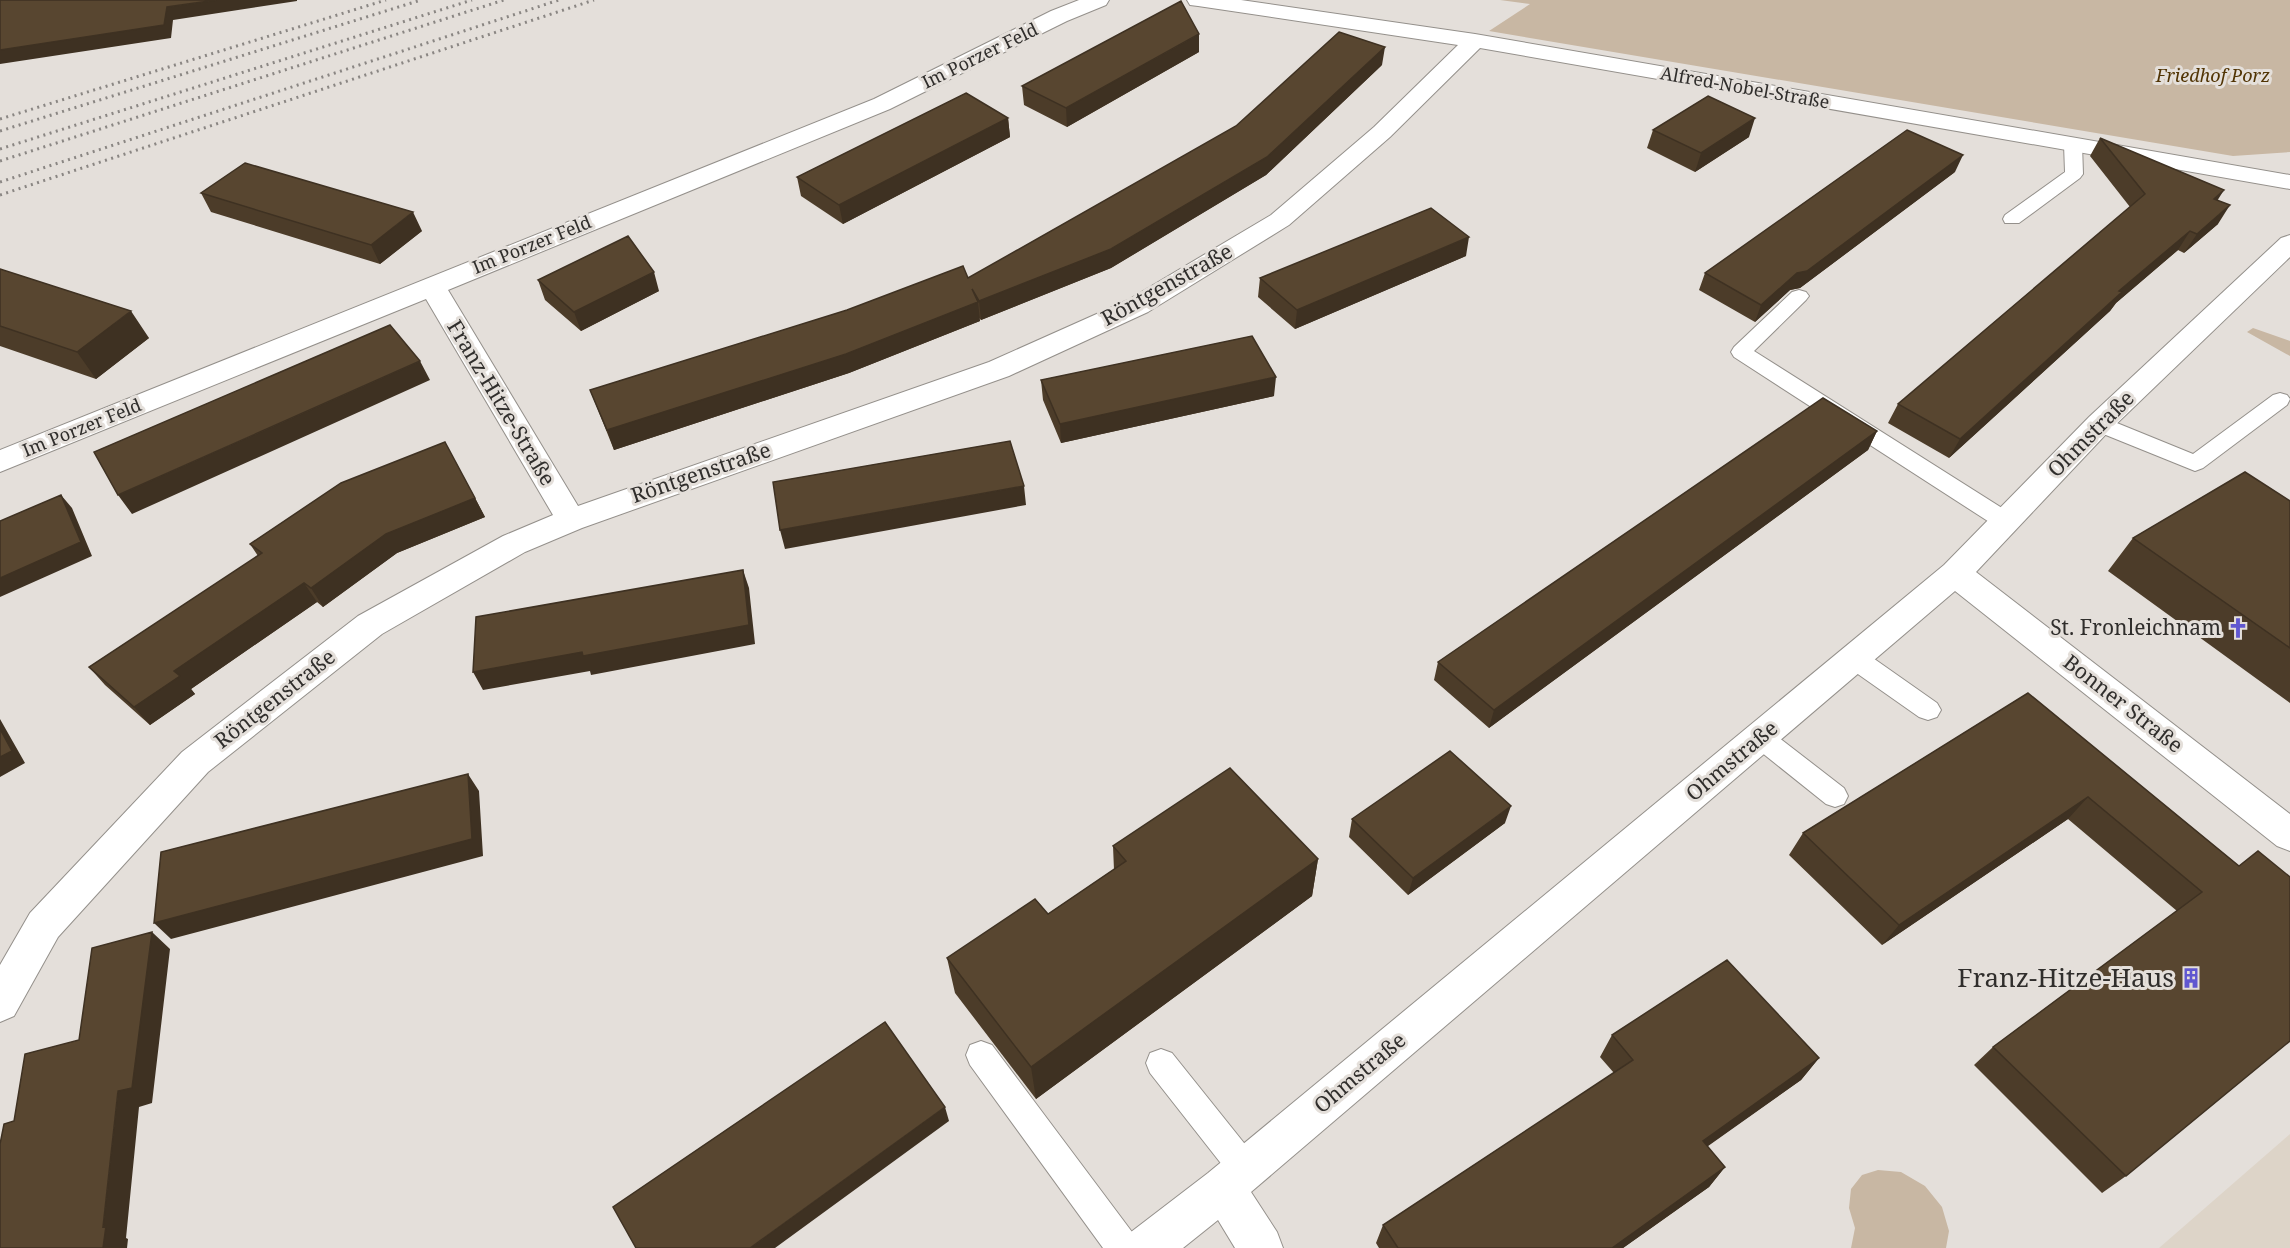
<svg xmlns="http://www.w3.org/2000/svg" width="2290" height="1248" font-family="'Noto Serif',serif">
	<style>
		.built { fill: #ddd4c8 }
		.green { fill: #c8b7a3 }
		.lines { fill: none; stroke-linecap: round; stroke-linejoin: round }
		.service-casing { stroke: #94908b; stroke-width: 2 }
		.minor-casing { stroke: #94908b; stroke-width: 2 }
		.service { fill: #fff; fill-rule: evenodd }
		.minor { fill: #fff; fill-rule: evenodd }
		.rail { stroke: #8a8683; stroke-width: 3; stroke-dasharray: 2 4.5; stroke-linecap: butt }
		.wall { fill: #4c3c29 }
		.shaded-wall { fill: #3e3122 }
		.building { fill: #584630; stroke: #3e3122; stroke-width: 1.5 }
		.labels { text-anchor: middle; stroke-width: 6; stroke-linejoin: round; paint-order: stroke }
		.far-street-label { font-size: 18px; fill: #302e2c; stroke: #e4dfda }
		.far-park-label { font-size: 18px; font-style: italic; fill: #513404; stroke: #e4dfda }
		.street-label { font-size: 21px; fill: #302e2c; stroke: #e4dfda }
		.poi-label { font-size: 21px; fill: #302e2c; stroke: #e4dfda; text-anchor: end }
		.near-poi-label { font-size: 26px; fill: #302e2c; stroke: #e4dfda; text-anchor: end }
	</style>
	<rect width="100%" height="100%" fill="#e4dfda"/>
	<path class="built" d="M 2290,1134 L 2290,1248 L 2159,1248 Z"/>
	<path class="green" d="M 1500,0 L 2290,0 L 2290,152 L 2233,156 L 1489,31 L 1530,4 Z
		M 2253,328 L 2290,341 L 2290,356 L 2247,332 Z
		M 1878,1170 L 1901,1172 L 1925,1186 L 1942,1207 L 1949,1231 L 1946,1248 L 1851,1248 L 1855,1228 L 1849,1208 L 1851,1189 L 1862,1175 Z"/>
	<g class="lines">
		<g class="service-casing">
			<path id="service" d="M 2073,139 L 2079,140 L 2082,144 L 2083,174 L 2080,178 L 2019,223 L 2005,223 L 2003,219 L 2005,215 L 2065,172 L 2064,144 L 2067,140 Z
				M 1799,290 L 1806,292 L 1809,296 L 1806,300 L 1754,351 L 2013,515 L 2016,521 L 2013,527 L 2005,529 L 1997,527 L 1734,357 L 1731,352 L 1734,347 L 1792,292 Z
				M 2280,393 L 2287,395 L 2290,399 L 2287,405 L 2203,468 L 2195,471 L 2091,429 L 2088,424 L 2091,419 L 2099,417 L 2107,419 L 2193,454 L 2273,395 Z
				M 1854,648 L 1863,651 L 1937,703 L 1941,710 L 1937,717 L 1928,720 L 1919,717 L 1845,665 L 1842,658 L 1845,651 Z
				M 1760,727 L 1769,730 L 1844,788 L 1848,796 L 1844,804 L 1835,807 L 1826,804 L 1751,744 L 1747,737 L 1751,730 Z
				M 981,1041 L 992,1045 L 1135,1236 L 1139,1248 L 1103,1248 L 970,1065 L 966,1055 L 970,1045 Z
				M 1161,1049 L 1172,1053 L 1256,1158 L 1261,1169 L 1256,1180 L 1245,1185 L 1234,1180 L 1150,1073 L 1146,1063 L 1150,1053 Z"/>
		</g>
		<g class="minor-casing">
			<path id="minor" d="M 1079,0 L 1109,0 L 1106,5 L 1067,21 L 890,109 L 448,290 L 578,506 L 989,362 L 1128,300 L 1271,215 L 1374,127 L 1458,45 L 1198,6 L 1190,5 L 1187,0 L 1241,0 L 1475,34 L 2290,175 L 2290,189 L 1480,48 L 1390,137 L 1289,225 L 1148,312 L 1009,376 L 582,528 L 525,552 L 382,634 L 208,772 L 58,937 L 14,1016 L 0,1022 L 0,965 L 30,913 L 182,752 L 358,616 L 503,536 L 553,515 L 426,299 L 0,472 L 0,450 L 874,99 L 1051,11 Z
				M 2290,235 L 2290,257 L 2109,431 L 1976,572 L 2290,814 L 2290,851 L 2277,846 L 1955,591 L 1251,1192 L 1277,1232 L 1283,1248 L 1235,1248 L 1218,1220 L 1183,1248 L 1125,1248 L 1131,1232 L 1208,1173 L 1944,565 L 2089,417 L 2281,238 Z"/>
		</g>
		<use href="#service" class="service"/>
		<use href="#minor" class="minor"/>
		<path class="rail" d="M 0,119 L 386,0
			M 0,131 L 421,0
			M 0,149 L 472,0
			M 0,161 L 504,0
			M 0,182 L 559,0
			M 0,195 L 594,0"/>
	</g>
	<path class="wall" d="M 1199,52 L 1067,127 L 1024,105 L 1022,86 Z
		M 1382,65 L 1266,175 L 1111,268 L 981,320 L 979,318 L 980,321 L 849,373 L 614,450 L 590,390 L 968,278 Z
		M 1008,118 L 1010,137 L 843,224 L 801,196 L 797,177 Z
		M 1653,130 L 1749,137 L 1695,172 L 1647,148 Z
		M 2100,138 L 2218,200 L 2218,224 L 2184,253 L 2178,250 L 2116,303 L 2110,311 L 1949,458 L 1888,423 L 1898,404 L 2130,207 L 2090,156 Z
		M 1955,172 L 1800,288 L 1790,290 L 1755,322 L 1699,290 L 1705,273 Z
		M 201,193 L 422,231 L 380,264 L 211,212 Z
		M 1466,256 L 1295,329 L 1258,297 L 1260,278 Z
		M 0,269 L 149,338 L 96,379 L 0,346 Z
		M 538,280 L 659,291 L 581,331 L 545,300 Z
		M 1041,380 L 1274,396 L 1061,443 L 1043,400 Z
		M 1877,431 L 1868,450 L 1489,728 L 1434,680 L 1438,662 Z
		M 475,498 L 485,517 L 397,553 L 323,607 L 317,602 L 191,689 L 195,694 L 150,725 L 105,685 L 89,667 L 258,556 L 250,544 Z
		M 2290,501 L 2290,703 L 2108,571 L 2133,538 Z
		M 2028,693 L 2239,866 L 2126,1176 L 2102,1193 L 1974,1065 L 1993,1047 L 2177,911 L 2068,819 L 1882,945 L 1789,855 L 1803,833 Z
		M 1352,819 L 1505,823 L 1408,895 L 1349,837 Z
		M 1113,846 L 1318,859 L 1312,896 L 1036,1099 L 955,993 L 947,958 L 1048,914 L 1114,870 Z
		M 1612,1035 L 1819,1058 L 1801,1080 L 1707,1146 L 1725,1167 L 1709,1187 L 1623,1248 L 1379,1248 L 1376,1243 L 1383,1225 L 1614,1073 L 1600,1057 Z"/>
	<path class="shaded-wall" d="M 216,0 L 297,0 L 297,1 L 173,20 L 171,38 L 0,64 L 0,50 L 167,7 Z
		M 1199,34 L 1199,52 L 1067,127 L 1066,108 Z
		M 1385,47 L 1382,65 L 1266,175 L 1111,268 L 981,320 L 979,301 Z
		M 1008,118 L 1010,137 L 843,224 L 839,205 Z
		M 1755,118 L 1749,137 L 1695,172 L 1701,153 Z
		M 1963,155 L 1955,172 L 1800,288 L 1790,290 L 1755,322 L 1761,305 L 1797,273 Z
		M 2224,190 L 2212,209 L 2214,199 Z
		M 2230,205 L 2218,224 L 2184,253 L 2197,234 Z
		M 413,212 L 422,231 L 380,264 L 371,245 Z
		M 2190,231 L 2178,250 L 2116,303 L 2110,311 L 1949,458 L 1960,439 L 2119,291 Z
		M 1469,237 L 1466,256 L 1295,329 L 1297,310 Z
		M 654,272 L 659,291 L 581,331 L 574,312 Z
		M 978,302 L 980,321 L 849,373 L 614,450 L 607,430 Z
		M 131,311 L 149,338 L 96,379 L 77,352 Z
		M 420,361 L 430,380 L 132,514 L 118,495 Z
		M 1276,377 L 1274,396 L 1061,443 L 1060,424 Z
		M 1877,431 L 1868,450 L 1489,728 L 1494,710 Z
		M 1024,486 L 1026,505 L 785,549 L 780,530 Z
		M 61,495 L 72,508 L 92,556 L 0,597 L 0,578 Z
		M 475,498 L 485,517 L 397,553 L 323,607 L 311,588 L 386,534 Z
		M 743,570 L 749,588 L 755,644 L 591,675 L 590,671 L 483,690 L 473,672 Z
		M 304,583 L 317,602 L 191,689 L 195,694 L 150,725 L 134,707 L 174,671 Z
		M 0,719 L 25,763 L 0,777 Z
		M 468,774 L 479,791 L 483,856 L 171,939 L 154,923 Z
		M 2088,797 L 2068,819 L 1882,945 L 1899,925 Z
		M 1511,806 L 1505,823 L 1408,895 L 1413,878 Z
		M 1318,859 L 1312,896 L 1036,1099 L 1031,1067 Z
		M 152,932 L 170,949 L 152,1103 L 139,1107 L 126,1238 L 128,1239 L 127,1248 L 103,1248 L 103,1227 L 118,1091 Z
		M 1819,1058 L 1801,1080 L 1687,1161 L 1703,1141 Z
		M 945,1107 L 949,1121 L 775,1248 L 750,1248 Z
		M 1725,1167 L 1709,1187 L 1623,1248 L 1612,1248 Z"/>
	<path class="building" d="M 0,0 L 216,0 L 167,7 L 164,25 L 0,50 Z
		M 1181,1 L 1199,34 L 1066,108 L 1022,86 Z
		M 1339,32 L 1385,47 L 1267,157 L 1111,249 L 979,301 L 972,289 L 978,302 L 846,354 L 607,430 L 590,390 L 847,310 L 963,266 L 968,278 L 1236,126 Z
		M 966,93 L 1008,118 L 839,205 L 797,177 Z
		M 1708,96 L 1755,118 L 1701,153 L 1653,130 Z
		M 1907,130 L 1963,155 L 1807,271 L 1797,273 L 1761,305 L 1705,273 Z
		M 2100,138 L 2224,190 L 2214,199 L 2230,205 L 2197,234 L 2190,231 L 2119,291 L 2122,292 L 1960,439 L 1898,404 L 2145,194 Z
		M 245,163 L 413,212 L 371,245 L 201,193 Z
		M 1431,208 L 1469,237 L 1297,310 L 1260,278 Z
		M 628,236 L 654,272 L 574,312 L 538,280 Z
		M 0,269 L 131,311 L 77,352 L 0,326 Z
		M 390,325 L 420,361 L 118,495 L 94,452 Z
		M 1252,336 L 1276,377 L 1060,424 L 1041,380 Z
		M 1823,398 L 1877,431 L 1494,710 L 1438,662 Z
		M 1010,441 L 1024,486 L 780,530 L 773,482 Z
		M 445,442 L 475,498 L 386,534 L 311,588 L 304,583 L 174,671 L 180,676 L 134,707 L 89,667 L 262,553 L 250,544 L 341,483 Z
		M 2245,472 L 2290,501 L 2290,648 L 2133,538 Z
		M 61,495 L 81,542 L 0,578 L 0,521 Z
		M 743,570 L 749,625 L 583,656 L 582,652 L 473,672 L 476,617 Z
		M 2028,693 L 2239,866 L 2258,851 L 2290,877 L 2290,1041 L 2126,1176 L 1993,1047 L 2202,892 L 2088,797 L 1899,925 L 1803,833 Z
		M 0,729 L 12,751 L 0,757 Z
		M 1450,751 L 1511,806 L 1413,878 L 1352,819 Z
		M 1230,768 L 1318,859 L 1031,1067 L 947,958 L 1035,899 L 1048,914 L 1126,861 L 1113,846 Z
		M 468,774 L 472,839 L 154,923 L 161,852 Z
		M 152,932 L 132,1088 L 118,1091 L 103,1227 L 106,1226 L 103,1248 L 0,1248 L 0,1144 L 4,1124 L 14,1121 L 25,1054 L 79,1040 L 92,948 Z
		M 1727,960 L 1819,1058 L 1703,1141 L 1725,1167 L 1612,1248 L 1398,1248 L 1383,1225 L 1633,1060 L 1612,1035 Z
		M 885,1022 L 945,1107 L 750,1248 L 636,1248 L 613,1207 Z"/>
	<defs>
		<g id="church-bare" transform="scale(1.62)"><path d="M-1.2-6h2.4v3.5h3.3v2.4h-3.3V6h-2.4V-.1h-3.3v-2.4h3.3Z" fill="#6057d0" stroke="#e4dfda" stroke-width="2.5" paint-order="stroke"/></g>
		<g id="building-bare" transform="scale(1.62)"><path d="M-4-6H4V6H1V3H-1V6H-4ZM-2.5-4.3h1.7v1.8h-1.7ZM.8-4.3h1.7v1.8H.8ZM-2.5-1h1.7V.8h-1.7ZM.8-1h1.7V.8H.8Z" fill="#6057d0" stroke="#e4dfda" stroke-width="2.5" paint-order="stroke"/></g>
	</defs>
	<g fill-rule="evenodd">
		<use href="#church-bare" x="2238" y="628"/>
		<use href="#building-bare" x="2191" y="978"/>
	</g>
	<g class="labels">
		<g class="far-street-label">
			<text transform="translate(980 56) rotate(-26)" y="6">Im Porzer Feld</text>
			<text transform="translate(1745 88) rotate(10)" y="6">Alfred-Nobel-Straße</text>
			<text transform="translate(532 245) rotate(-22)" y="6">Im Porzer Feld</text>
			<text transform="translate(82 428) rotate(-22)" y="6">Im Porzer Feld</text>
		</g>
		<g class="far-park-label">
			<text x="2213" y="82">Friedhof Porz</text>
		</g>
		<g class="street-label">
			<text transform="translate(1167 285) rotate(-29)" y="7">Röntgenstraße</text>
			<text transform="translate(501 403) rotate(59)" y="7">Franz-Hitze-Straße</text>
			<text transform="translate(2091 434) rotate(-45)" y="7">Ohmstraße</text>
			<text transform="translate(701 473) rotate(-19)" y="7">Röntgenstraße</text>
			<text transform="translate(275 699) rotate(-38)" y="7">Röntgenstraße</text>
			<text transform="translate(2123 704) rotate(38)" y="7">Bonner Straße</text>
			<text transform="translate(1732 761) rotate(-40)" y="7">Ohmstraße</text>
			<text transform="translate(1360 1073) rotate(-40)" y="7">Ohmstraße</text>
		</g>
		<g class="poi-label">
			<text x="2221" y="635">St. Fronleichnam</text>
		</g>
		<g class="near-poi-label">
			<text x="2174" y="987">Franz-Hitze-Haus</text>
		</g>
	</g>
</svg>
